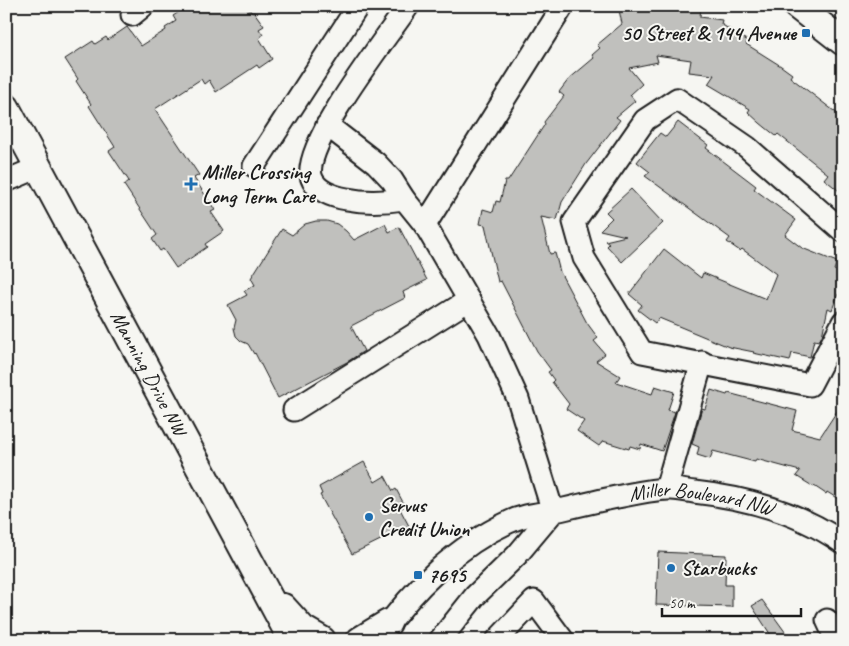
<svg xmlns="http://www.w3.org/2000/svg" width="849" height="646" font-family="Caveat,sans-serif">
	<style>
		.building { fill: #c0c0bd; stroke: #1c1c1c }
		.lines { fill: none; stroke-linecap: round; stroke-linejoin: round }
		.minor-casing { stroke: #1c1c1c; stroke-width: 25 }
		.major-casing { stroke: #1c1c1c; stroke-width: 30 }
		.minor { stroke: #f6f6f2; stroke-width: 21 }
		.major { stroke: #f6f6f2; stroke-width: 26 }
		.poi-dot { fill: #1f6fb2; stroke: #f6f6f2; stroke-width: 2 }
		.labels { text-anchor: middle; stroke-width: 4; stroke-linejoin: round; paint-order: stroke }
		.poi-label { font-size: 21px; font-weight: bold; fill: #1c1c1c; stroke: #f6f6f2; text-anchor: start }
		.street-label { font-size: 21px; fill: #1c1c1c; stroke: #f6f6f2 }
	</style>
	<rect width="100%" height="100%" fill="#f6f6f2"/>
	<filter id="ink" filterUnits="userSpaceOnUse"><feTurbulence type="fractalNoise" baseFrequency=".02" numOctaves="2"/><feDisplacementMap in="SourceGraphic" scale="10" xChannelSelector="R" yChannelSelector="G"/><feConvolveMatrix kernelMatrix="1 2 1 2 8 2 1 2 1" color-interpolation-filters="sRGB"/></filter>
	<g filter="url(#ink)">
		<path class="building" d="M 188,6 L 247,6 L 252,13 L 254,12 L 264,26 L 259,29 L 263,35 L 259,38 L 272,59 L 259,68 L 257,65 L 216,92 L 209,80 L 204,84 L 201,79 L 155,109 L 199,175 L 194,178 L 215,210 L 211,212 L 224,231 L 205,244 L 207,247 L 176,268 L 163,249 L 160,251 L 152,239 L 157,235 L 124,185 L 129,181 L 109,151 L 115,147 L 89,106 L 91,104 L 76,81 L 78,79 L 65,59 L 93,41 L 95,44 L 106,37 L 108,40 L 127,27 L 141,46 L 166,30 L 165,28 L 176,21 L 173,16 Z
			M 638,6 L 701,6 L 700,17 L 722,20 L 721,24 L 748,41 L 746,44 L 781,66 L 792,74 L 790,77 L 843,118 L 843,194 L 824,179 L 828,174 L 778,134 L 776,136 L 760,123 L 748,112 L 750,109 L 708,84 L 714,75 L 689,72 L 691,60 L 656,55 L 658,62 L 629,68 L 642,84 L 630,95 L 635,101 L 616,117 L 620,120 L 586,164 L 562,202 L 557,220 L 541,217 L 550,254 L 555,253 L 560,272 L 587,323 L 598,338 L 594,341 L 605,354 L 596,361 L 620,376 L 616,382 L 652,394 L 655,386 L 674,392 L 668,410 L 675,412 L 662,451 L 641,444 L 640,449 L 630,446 L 629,449 L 603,441 L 599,446 L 577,431 L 584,421 L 566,409 L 569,404 L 552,382 L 554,380 L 548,372 L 551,370 L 537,351 L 501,281 L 498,282 L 485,225 L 480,224 L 483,209 L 493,212 L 496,201 L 500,202 L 505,181 L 508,181 L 545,124 L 544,122 L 564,96 L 559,92 L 569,79 L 594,58 L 592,55 L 600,48 L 597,45 L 622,24 L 619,10 Z
			M 678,122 L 708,145 L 706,148 L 756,186 L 754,189 L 796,220 L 785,235 L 802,248 L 837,262 L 834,270 L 843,273 L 843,296 L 838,294 L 832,310 L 828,308 L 822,336 L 819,341 L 814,340 L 810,357 L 792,353 L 790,361 L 753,353 L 754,352 L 729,347 L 659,318 L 655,323 L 638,310 L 642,305 L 629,294 L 664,249 L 701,278 L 703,273 L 766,299 L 776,274 L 742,249 L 740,251 L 727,242 L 730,238 L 645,176 L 650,172 L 637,162 L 660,133 L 666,137 Z
			M 631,189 L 663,223 L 622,262 L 607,246 L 609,244 L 605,241 L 626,236 L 600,230 L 612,218 L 606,212 Z
			M 316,221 L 327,221 L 337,224 L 346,231 L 354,240 L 385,224 L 389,232 L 399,227 L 427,280 L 403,292 L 405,298 L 351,326 L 364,351 L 347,362 L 278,398 L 255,353 L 254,354 L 248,344 L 241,341 L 236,336 L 234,328 L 236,320 L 228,305 L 247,295 L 244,291 L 255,285 L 251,278 L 282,229 L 292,235 L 305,224 Z
			M 711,390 L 727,395 L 728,393 L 797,411 L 792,430 L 820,437 L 843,402 L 843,502 L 827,492 L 826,494 L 814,486 L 814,487 L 796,476 L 800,471 L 756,459 L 755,462 L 713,451 L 710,459 L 697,455 L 699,447 L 692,444 L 702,408 L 705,409 Z
			M 364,462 L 375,482 L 385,476 L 393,491 L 396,489 L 405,506 L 400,509 L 409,526 L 352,554 L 320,495 L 322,494 L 319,487 Z
			M 658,552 L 726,555 L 725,585 L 732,585 L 732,607 L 656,605 Z
			M 762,600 L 791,640 L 774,640 L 752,606 Z"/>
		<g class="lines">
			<g class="minor-casing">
				<g id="minor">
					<path d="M 408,6 C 387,37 304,142 311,176 C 315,191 334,197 347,199 C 367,203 384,202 404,199 L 425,225 L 489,335 L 518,399 L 553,512"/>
					<path d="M 132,15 L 143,6"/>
					<path d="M 327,125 L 376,163 L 392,180 L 404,199"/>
					<path d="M 254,166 L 358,6"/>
					<path d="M 6,181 L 39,167"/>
					<path d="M 425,225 L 563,6"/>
					<path d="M 843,231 L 747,147 L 677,99 L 645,120 L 574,222 L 584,258 L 642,352 L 810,385 L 843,322"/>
					<path d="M 294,410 L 469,300"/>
					<path d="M 666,489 L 702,362"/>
					<path d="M 827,620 L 833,633 L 834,640"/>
					<path id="s1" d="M 380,636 C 413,589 457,546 509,522 C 527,513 545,514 564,509 C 597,501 630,493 664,489 C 674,488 685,491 694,492 C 747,498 799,512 843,543"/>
					<path d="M 440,640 L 475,596 L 517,555 L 553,512"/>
					<path d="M 497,640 L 534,601 L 563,640"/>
				</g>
			</g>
			<g class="major-casing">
				<g id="major">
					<path d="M 797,6 L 843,42"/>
					<path id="s2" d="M 6,107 L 292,640"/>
					<path d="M 283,607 L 303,629 L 322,640"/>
					<path d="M 360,640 L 388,623"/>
				</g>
			</g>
			<use href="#minor" class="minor"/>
			<use href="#major" class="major"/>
		</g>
	</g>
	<g class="poi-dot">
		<rect x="801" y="28" width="10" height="10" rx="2.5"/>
		<path d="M188.5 176.5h5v5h5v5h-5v5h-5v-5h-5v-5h5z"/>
		<circle cx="369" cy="517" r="5"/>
		<circle cx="671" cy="568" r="5"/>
		<rect x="413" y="570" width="10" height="10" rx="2.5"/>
	</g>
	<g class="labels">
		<g class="poi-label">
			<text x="796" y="40" text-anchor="end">50 Street &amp; 144 Avenue</text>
			<text x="202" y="179">Miller Crossing<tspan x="202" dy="24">Long Term Care</tspan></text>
			<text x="379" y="512">Servus<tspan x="379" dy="24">Credit Union</tspan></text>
			<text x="681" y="575">Starbucks</text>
			<text x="428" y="582">7695</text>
		</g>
		<g class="street-label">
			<text dy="7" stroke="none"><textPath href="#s2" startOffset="302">Manning Drive NW</textPath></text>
			<text dy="7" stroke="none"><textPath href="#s1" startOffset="371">Miller Boulevard NW</textPath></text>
		</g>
	</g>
	<rect width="849" height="646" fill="none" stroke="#f6f6f2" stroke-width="25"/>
	<rect x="12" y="12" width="824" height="621" fill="none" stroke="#1c1c1c" stroke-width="2" filter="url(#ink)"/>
	<path d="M662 608v8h139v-8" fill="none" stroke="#1c1c1c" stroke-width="2.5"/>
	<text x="669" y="608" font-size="15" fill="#1c1c1c" stroke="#f6f6f2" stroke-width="4" paint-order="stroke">50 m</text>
</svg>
